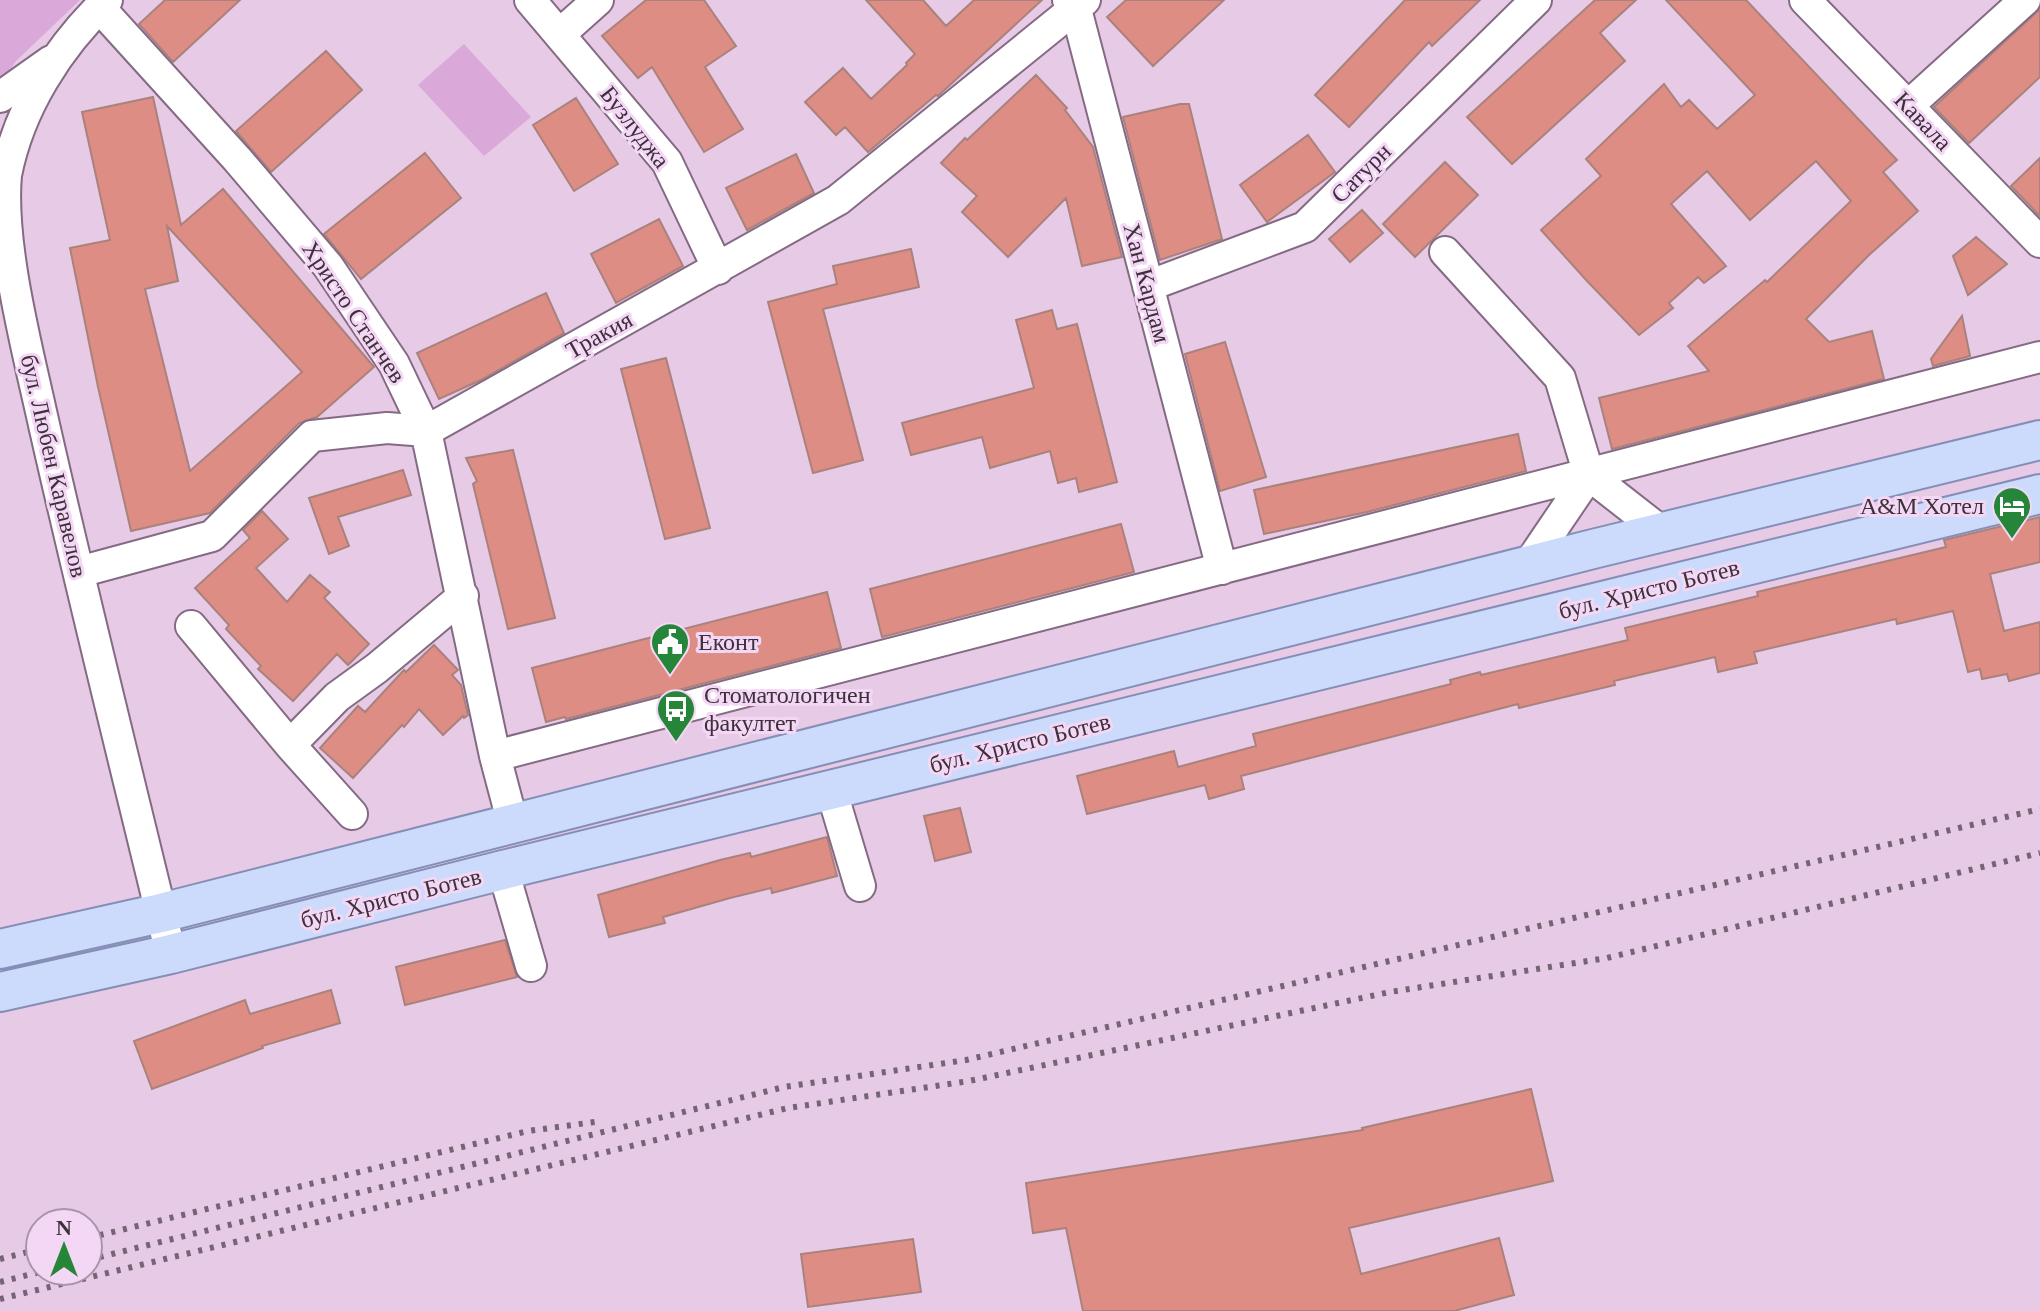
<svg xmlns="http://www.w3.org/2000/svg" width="2040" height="1311" font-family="Georgia,serif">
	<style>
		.green { fill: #daa9da }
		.building { fill: #de8d84; stroke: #aa827d; stroke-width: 2; fill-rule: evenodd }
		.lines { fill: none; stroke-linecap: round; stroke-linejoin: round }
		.minor-casing { stroke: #846a83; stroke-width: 34 }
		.major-casing { stroke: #848eb6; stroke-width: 42 }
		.minor { stroke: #fff; stroke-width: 30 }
		.major { stroke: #ccdafb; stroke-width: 38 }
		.rail { stroke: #756474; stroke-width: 6; stroke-dasharray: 4 8; stroke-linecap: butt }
		.labels { text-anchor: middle; stroke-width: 6; stroke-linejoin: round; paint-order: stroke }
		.street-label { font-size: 24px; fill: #3c303b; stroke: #f4d7f4 }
		.poi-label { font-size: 24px; fill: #3c303b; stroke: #f4d7f4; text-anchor: start }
	</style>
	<rect width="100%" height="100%" fill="#e7cae6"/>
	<path class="green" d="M 0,0 L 80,0 L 15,62 L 0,88 Z
		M 464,44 L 531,117 L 484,156 L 418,85 Z"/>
	<path class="building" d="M 165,0 L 240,0 L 173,62 L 139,24 Z
		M 646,0 L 704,0 L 736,46 L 705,67 L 743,129 L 704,152 L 652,67 L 638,78 L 602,36 Z
		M 866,0 L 923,0 L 946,26 L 974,0 L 1042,0 L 938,96 L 936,95 L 868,152 L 845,127 L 836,135 L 805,102 L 843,68 L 871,99 L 907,65 L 906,63 L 915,54 Z
		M 1126,0 L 1224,0 L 1153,66 L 1107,17 Z
		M 1405,0 L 1480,0 L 1432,46 L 1429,42 L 1349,127 L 1315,95 Z
		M 1595,0 L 1636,0 L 1600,33 L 1625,61 L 1512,164 L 1467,117 Z
		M 1666,0 L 1746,0 L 1897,160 L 1883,172 L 1918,211 L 1868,256 L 1806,319 L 1829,342 L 1872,331 L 1884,379 L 1612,449 L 1599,398 L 1709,371 L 1688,346 L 1765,280 L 1767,282 L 1851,201 L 1816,161 L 1750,220 L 1707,171 L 1671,204 L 1726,266 L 1704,283 L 1698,277 L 1669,303 L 1673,308 L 1639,335 L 1587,281 L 1541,230 L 1601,176 L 1586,159 L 1664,84 L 1681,107 L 1689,100 L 1717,129 L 1755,95 Z
		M 2040,9 L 2040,77 L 1969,143 L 1934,107 Z
		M 326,51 L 362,90 L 271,172 L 236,131 Z
		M 1036,75 L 1067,108 L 1065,110 L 1093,147 L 1122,257 L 1082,266 L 1066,198 L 1008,257 L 962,212 L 977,196 L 941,163 L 965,138 L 967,140 Z
		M 153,97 L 181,225 L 223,189 L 374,367 L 317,417 L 299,423 L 210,513 L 131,531 L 98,387 L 70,248 L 110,240 L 82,112 ZM 167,226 L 302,372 L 190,471 L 145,289 L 178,281 Z
		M 576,98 L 618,164 L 574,191 L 533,125 Z
		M 1180,104 L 1189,104 L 1222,239 L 1160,260 L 1123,117 Z
		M 1308,135 L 1335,172 L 1267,222 L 1240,185 Z
		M 425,153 L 461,198 L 361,279 L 324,234 Z
		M 796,154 L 814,193 L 747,230 L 726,188 Z
		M 2040,158 L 2040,216 L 2011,186 Z
		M 1445,162 L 1478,195 L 1415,257 L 1383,224 Z
		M 1362,210 L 1383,233 L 1350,262 L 1329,239 Z
		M 659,219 L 683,266 L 616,303 L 591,254 Z
		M 1976,237 L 2007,264 L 1968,295 L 1953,256 Z
		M 911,249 L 919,287 L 823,309 L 863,460 L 813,473 L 768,302 L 837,284 L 833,266 Z
		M 546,293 L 564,333 L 481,380 L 439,399 L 417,353 Z
		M 1052,310 L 1057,329 L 1077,324 L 1117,482 L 1079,492 L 1076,478 L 1058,483 L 1050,451 L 990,468 L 982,437 L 911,455 L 902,423 L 1034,388 L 1016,320 Z
		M 1962,316 L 1970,356 L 1933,366 L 1931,359 Z
		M 1225,342 L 1266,477 L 1220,491 L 1185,354 Z
		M 666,358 L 710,528 L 665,539 L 621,369 Z
		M 1518,434 L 1526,471 L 1367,512 L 1264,534 L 1254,490 Z
		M 513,450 L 555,618 L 508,629 L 473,484 L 477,481 L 466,458 Z
		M 403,470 L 411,495 L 338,517 L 349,546 L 329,554 L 309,498 Z
		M 262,511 L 288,539 L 256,568 L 287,602 L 310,575 L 330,592 L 324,598 L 369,644 L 348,665 L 337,654 L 293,701 L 258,669 L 261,666 L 226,629 L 229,625 L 195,588 L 250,538 L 243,530 Z
		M 2040,517 L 2040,562 L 1990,574 L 2004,631 L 2040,622 L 2040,673 L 2009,681 L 2007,674 L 1982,679 L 1980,669 L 1968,672 L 1953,611 L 1897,624 L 1896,619 L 1754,652 L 1757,663 L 1718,672 L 1715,657 L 1614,681 L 1615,685 L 1519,708 L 1518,704 L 1241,776 L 1244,789 L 1209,799 L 1205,785 L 1087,814 L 1077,776 L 1174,751 L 1178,767 L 1256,746 L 1253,734 L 1451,684 L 1450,680 L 1480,672 L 1481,675 L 1628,640 L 1625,628 L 1758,596 L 1757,592 L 1946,547 L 1944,540 Z
		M 1121,524 L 1134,572 L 882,637 L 870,589 Z
		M 827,592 L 841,648 L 566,719 L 565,717 L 546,722 L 532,668 Z
		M 434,645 L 458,670 L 452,675 L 461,685 L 468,715 L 464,718 L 463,716 L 443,735 L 419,709 L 404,727 L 402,725 L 353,778 L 320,748 L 358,706 L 365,712 L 404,670 L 406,672 Z
		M 960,808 L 971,852 L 935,861 L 924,816 Z
		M 827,837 L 837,876 L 772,893 L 771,888 L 730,898 L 663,917 L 665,923 L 609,937 L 598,895 L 720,860 L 750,853 L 751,857 Z
		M 505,940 L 517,977 L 405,1005 L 396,967 Z
		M 331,990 L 340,1023 L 262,1046 L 263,1048 L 152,1089 L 134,1041 L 245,1000 L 250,1014 Z
		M 1531,1089 L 1553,1181 L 1349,1228 L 1361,1274 L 1499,1238 L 1514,1295 L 1454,1311 L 1083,1311 L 1066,1228 L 1033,1233 L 1026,1183 L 1363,1130 L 1362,1128 Z
		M 913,1239 L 921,1292 L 808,1307 L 801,1254 Z"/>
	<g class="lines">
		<g class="minor-casing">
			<path id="minor" d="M 107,0 C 58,47 19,108 6,175 C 0,242 25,340 40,407 C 81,590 127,772 171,954
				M 530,0 L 667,162 L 718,269
				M 1068,0 L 1076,9 L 1222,569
				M 1805,0 L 2040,242
				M 99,7 L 237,159 L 328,266 L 394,364 L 426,431 L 495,756 L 513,824
				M 560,34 L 598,0
				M 0,97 L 51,61
				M 1908,106 L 2025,0
				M 1445,252 L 1560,378 L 1589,475
				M 1148,286 L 1305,227 L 1536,0
				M 1589,475 L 1662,532
				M 1528,565 L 1589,475
				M 79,572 L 212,536 L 312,436 L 387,428 L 426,431 L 838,200 L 1085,0
				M 191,626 L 290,745
				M 495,756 L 2040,357
				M 831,789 L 860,886
				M 352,814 L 290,745 L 337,697 L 377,668 L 463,596
				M 503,870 L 531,966"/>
		</g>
		<g class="major-casing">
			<path id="major" d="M 0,949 L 161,913 L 1593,549 L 2040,440
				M 0,992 L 171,954 L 503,870 L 2040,494"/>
		</g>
		<use href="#minor" class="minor"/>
		<use href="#major" class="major"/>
		<path class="rail" d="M 88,1238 L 528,1131 L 602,1121
			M 0,1259 L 40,1249
			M 88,1260 L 784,1087 L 966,1060 L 2040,809
			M 0,1282 L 44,1271
			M 0,1299 L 788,1108 L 969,1081 L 1390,992 L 1607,958 L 2040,853"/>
	</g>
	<defs>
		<g id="hotel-pin" transform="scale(2)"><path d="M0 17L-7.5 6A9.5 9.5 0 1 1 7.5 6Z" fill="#258639" stroke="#f4d7f4"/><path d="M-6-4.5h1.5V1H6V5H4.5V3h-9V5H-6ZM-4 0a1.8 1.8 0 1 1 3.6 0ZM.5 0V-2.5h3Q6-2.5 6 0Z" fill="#fff"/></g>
		<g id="civic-pin" transform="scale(2)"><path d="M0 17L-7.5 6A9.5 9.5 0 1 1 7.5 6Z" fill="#258639" stroke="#f4d7f4"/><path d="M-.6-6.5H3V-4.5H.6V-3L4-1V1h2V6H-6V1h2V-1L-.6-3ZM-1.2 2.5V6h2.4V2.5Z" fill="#fff"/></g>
		<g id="bus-pin" transform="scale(2)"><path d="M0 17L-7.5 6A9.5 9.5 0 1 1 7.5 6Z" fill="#258639" stroke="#f4d7f4"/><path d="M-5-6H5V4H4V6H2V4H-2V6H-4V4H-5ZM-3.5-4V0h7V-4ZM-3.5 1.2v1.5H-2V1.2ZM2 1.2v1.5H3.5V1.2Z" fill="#fff"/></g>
	</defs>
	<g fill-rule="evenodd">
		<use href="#hotel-pin" x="2012" y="506"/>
		<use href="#civic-pin" x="670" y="642"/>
		<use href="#bus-pin" x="676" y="709"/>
	</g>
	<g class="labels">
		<g class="street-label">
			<text transform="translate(1923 121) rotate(46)" y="8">Кавала</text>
			<text transform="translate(635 127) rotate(52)" y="8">Бузлуджа</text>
			<text transform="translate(1361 173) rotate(-45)" y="8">Сатурн</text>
			<text transform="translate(1147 283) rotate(75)" y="8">Хан Кардам</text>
			<text transform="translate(354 312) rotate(56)" y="8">Христо Станчев</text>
			<text transform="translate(599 335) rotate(-29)" y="8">Тракия</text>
			<text transform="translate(54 466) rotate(77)" y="8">бул. Любен Каравелов</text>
			<text transform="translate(1649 589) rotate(-14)" y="8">бул. Христо Ботев</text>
			<text transform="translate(1020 743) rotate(-14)" y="8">бул. Христо Ботев</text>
			<text transform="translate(391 898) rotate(-14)" y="8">бул. Христо Ботев</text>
		</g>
		<g class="poi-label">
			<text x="1984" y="514" text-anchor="end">A&amp;M Хотел</text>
			<text x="698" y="650">Еконт</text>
			<text x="704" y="703">Стоматологичен<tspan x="704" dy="28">факултет</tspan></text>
		</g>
	</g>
	<g transform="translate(64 1247)"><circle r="38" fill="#f4d7f4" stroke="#aa94aa" stroke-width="2"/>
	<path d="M0-6L14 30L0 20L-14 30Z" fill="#258639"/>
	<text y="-12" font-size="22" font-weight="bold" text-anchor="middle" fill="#3c303b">N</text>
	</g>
</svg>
